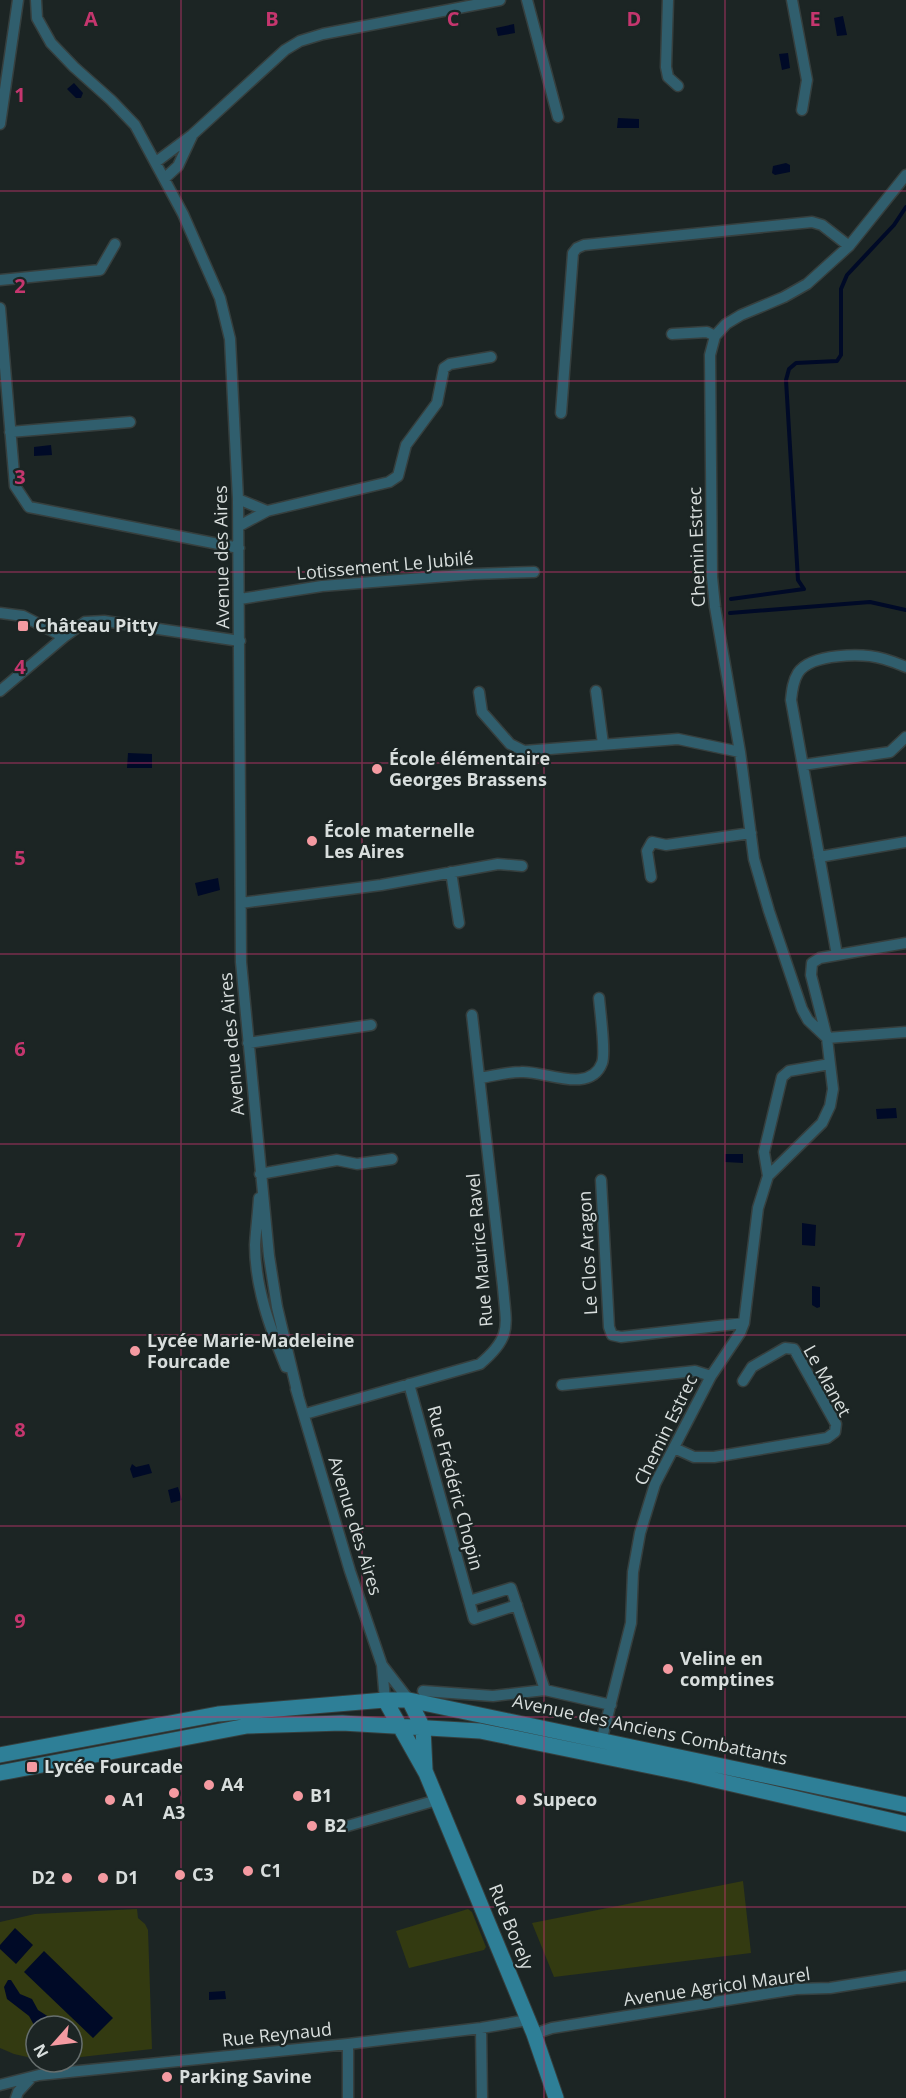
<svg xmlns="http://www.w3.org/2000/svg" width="906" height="2098" font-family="'Open Sans',sans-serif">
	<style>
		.grass { fill: #333a11 }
		.water { fill: #000a27 }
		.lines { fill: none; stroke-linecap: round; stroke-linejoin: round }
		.stream { stroke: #000a27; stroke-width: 4 }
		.street-casing { stroke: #363f3e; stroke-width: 13 }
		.secondary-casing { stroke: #363f3e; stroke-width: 17 }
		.street { stroke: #305e6d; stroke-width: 10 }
		.secondary { stroke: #2e7f97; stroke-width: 15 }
		.grid { fill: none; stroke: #c5366e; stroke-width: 1.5; stroke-opacity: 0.55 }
		.poi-dot { fill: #f49aa1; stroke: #1c2524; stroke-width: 2 }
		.labels { text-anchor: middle; stroke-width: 4.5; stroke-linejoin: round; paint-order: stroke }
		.street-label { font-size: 18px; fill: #d8dedd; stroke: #1c2524 }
		.poi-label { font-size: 18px; font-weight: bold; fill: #d8dedd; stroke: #1c2524; text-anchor: start }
		.grid-label { font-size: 20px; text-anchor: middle; font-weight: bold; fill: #c5366e; stroke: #1c2524; stroke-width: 4.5; stroke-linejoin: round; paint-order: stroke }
	</style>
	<rect width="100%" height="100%" fill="#1c2524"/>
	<path class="grass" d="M 743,1881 L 751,1953 L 554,1977 L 532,1923 Z
		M 137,1909 L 138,1918 L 145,1924 L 148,1930 L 152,2049 L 72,2058 L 72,2026 L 36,2026 L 36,2059 L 14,2054 L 0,2048 L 0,1922 L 35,1914 Z
		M 468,1909 L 472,1912 L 486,1947 L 484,1950 L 409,1968 L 396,1931 Z"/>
	<path class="water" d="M 843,16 L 847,35 L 837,36 L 834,18 Z
		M 514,24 L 515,33 L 498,36 L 496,28 Z
		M 788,53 L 790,68 L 782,70 L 779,54 Z
		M 74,83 L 83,93 L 81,98 L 76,98 L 67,89 Z
		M 618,118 L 639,119 L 639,128 L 617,128 Z
		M 786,163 L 790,165 L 790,172 L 775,175 L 772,173 L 773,166 Z
		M 51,445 L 52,455 L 34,456 L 34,447 Z
		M 128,753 L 152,754 L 152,768 L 127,768 Z
		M 218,878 L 220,890 L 198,896 L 195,883 Z
		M 896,1108 L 897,1118 L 877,1119 L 876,1109 Z
		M 725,1154 L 743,1154 L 743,1163 L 725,1162 Z
		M 802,1223 L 816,1225 L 815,1246 L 802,1245 Z
		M 812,1286 L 820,1287 L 820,1307 L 817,1308 L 812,1305 Z
		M 132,1464 L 136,1467 L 149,1464 L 152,1473 L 133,1478 L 130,1469 Z
		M 178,1487 L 182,1500 L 171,1503 L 168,1490 Z
		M 15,1928 L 33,1945 L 16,1964 L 0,1949 L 0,1945 Z
		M 44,1951 L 113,2018 L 93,2038 L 24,1972 Z
		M 8,1980 L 11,1980 L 20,1994 L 32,1999 L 38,2010 L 52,2019 L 52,2024 L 35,2027 L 29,2016 L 7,1999 L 4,1987 Z
		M 225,1991 L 226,1999 L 209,2000 L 209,1992 Z"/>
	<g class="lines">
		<path class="stream" d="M 731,599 L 804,589 L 798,580 L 786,380 L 789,369 L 796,363 L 837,361 L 841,355 L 841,289 L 847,275 L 894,225 L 906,207
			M 730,613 L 870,602 L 906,610"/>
		<g class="street-casing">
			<path id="street" d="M 36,0 L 37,18 L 51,43 L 74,67 L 111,100 L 135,125 L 183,214 L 220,298 L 230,339 L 238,499 L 241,962 L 269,1256 L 277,1307 L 298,1395
				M 527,0 L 558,117
				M 668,0 L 666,67 L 668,77 L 678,86
				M 792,0 L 807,80 L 802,110
				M 0,124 L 18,0
				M 156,162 L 192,135 L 285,50 L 300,41 L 323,34 L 500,0
				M 165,178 L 178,166 L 192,136
				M 0,280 L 100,270 L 115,244
				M 0,308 L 15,486 L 29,507 L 239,548
				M 672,334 L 707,332 L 715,336
				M 561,413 L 573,253 L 577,248 L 584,245 L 812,222 L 822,225 L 849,246
				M 10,432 L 130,422
				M 238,499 L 267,511 L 239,526
				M 267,511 L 389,482 L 398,476 L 406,445 L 437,403 L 444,368 L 450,364 L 491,357
				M 240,599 L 322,586 L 474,574 L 534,572
				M 0,613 L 23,616 L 64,637
				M 0,691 L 64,637 L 85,622 L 104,621 L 240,641
				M 596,691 L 603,744
				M 479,692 L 482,712 L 510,744 L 524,751 L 678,739 L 740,752
				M 803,765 L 890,752 L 906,737
				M 819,857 L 906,842
				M 451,872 L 459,923
				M 651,877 L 647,851 L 652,842 L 666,845 L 751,833
				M 241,903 L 381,885 L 498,864 L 522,866
				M 837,955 L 791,700 C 792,690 793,681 798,673 C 811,653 863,653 884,659 C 891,661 899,664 906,667
				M 827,1038 L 808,1020 L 802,1009 L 769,911 L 754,859 L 740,752 L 715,607 L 712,577 L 710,355 L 715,336 L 726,324 L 741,315 L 784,297 L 807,284 L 849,246 L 906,175
				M 827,1038 L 906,1032
				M 248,1043 L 371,1025
				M 480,1078 C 493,1076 507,1072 521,1072 C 543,1070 590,1095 602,1063 C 606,1053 600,1011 599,998
				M 260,1174 L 337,1160 L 357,1164 L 392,1159
				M 768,1176 L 764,1152 L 782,1077 L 789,1071 L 830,1064
				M 601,1180 L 609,1327 L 612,1335 L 621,1337 L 744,1323
				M 259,1198 C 258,1214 256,1229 255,1245 C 255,1287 270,1328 286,1367
				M 409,1384 L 474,1619 L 517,1605
				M 562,1385 L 686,1372 L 695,1371 L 711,1376
				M 296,1389 L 350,1571 L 382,1665 L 385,1700
				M 305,1414 L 480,1364 C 513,1336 506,1326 503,1287 L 472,1015
				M 674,1448 L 694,1457 L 714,1457 L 827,1438 L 835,1432 L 836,1424 L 794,1349 L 785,1348 L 752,1367 L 743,1381
				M 469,1601 L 511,1588 L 545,1690 L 611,1705
				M 382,1665 L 409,1700
				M 423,1691 L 493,1696 L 545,1690
				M 601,1742 L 631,1623 L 633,1572 L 640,1533 L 655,1484 L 711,1376 L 740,1333 L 744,1323 L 758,1208 L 768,1176 L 822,1123 L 830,1106 L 833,1089 L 830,1064 L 827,1038 L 811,975 L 812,963 L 820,958 L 906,943
				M 344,1827 L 437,1800
				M 481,2028 L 482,2098
				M 534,2034 L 552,2028 L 796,1989 L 830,1988 L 906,1976
				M 348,2044 L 348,2098
				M 0,2085 L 39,2075 L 348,2044 L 481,2028 L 528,2020
				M 16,2098 L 18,2092 L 30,2079"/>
		</g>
		<g class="secondary-casing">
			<path id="secondary" d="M 385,1700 L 426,1773 L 534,2034 L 556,2098
				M 409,1700 L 423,1728 L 425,1769
				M 0,1755 L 218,1714 L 385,1700 L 409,1700 L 906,1805
				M 0,1773 L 247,1726 L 342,1723 L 480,1731 L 689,1774 L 906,1824"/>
		</g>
		<use href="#street" class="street"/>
		<use href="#secondary" class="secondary"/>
	</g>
	<path class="grid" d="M 181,0 L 181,2098M 362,0 L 362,2098M 544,0 L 544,2098M 725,0 L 725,2098M 0,191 L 906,191M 0,381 L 906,381M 0,572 L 906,572M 0,763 L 906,763M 0,954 L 906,954M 0,1144 L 906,1144M 0,1335 L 906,1335M 0,1526 L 906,1526M 0,1717 L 906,1717M 0,1907 L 906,1907"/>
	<g class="poi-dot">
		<rect x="17" y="620" width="12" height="12" rx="3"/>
		<circle cx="377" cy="769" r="6"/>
		<circle cx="312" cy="841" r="6"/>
		<circle cx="135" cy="1351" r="6"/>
		<circle cx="668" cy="1669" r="6"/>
		<rect x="26" y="1761" width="12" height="12" rx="3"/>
		<circle cx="209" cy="1785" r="6"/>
		<circle cx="174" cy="1793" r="6"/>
		<circle cx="298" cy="1796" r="6"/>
		<circle cx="110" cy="1800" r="6"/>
		<circle cx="521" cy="1800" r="6"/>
		<circle cx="312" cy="1826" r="6"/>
		<circle cx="248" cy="1871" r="6"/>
		<circle cx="180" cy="1875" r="6"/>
		<circle cx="67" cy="1878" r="6"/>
		<circle cx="103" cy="1878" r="6"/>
		<circle cx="167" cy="2077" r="6"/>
	</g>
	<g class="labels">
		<g class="street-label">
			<text transform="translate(697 547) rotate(-92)" y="6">Chemin Estrec</text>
			<text transform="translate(222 557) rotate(-91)" y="6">Avenue des Aires</text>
			<text transform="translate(385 566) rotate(-5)" y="6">Lotissement Le Jubilé</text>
			<text transform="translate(232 1044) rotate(-95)" y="6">Avenue des Aires</text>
			<text transform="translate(480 1250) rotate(-95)" y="6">Rue Maurice Ravel</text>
			<text transform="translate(588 1253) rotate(-93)" y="6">Le Clos Aragon</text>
			<text transform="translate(827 1381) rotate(61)" y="6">Le Manet</text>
			<text transform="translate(666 1430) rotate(-64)" y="6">Chemin Estrec</text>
			<text transform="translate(455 1488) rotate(75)" y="6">Rue Frédéric Chopin</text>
			<text transform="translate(355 1526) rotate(73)" y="6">Avenue des Aires</text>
			<text transform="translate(650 1730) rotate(12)" y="6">Avenue des Anciens Combattants</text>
			<text transform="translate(511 1927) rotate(68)" y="6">Rue Borely</text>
			<text transform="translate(717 1987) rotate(-8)" y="6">Avenue Agricol Maurel</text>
			<text transform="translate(277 2035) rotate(-6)" y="6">Rue Reynaud</text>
		</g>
		<g class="poi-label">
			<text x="35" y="632">Château Pitty</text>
			<text x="389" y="765">École élémentaire<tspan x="389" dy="21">Georges Brassens</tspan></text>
			<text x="324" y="837">École maternelle<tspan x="324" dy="21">Les Aires</tspan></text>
			<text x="147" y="1347">Lycée Marie-Madeleine<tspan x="147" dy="21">Fourcade</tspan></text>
			<text x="680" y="1665">Veline en<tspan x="680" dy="21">comptines</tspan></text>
			<text x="44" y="1773">Lycée Fourcade</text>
			<text x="221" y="1791">A4</text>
			<text x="310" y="1802">B1</text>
			<text x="122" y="1806">A1</text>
			<text x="533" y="1806">Supeco</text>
			<text x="174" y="1819" text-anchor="middle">A3</text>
			<text x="324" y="1832">B2</text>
			<text x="260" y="1877">C1</text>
			<text x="192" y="1881">C3</text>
			<text x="55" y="1884" text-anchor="end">D2</text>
			<text x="115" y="1884">D1</text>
			<text x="179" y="2083">Parking Savine</text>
		</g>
	</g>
	<g class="grid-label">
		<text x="91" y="26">A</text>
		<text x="272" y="26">B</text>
		<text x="453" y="26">C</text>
		<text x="634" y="26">D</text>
		<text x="815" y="26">E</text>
		<text x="20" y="102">1</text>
		<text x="20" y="293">2</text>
		<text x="20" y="484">3</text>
		<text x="20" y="674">4</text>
		<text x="20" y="865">5</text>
		<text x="20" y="1056">6</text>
		<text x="20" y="1247">7</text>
		<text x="20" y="1437">8</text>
		<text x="20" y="1628">9</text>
	</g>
	<g transform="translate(54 2044) rotate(242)"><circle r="28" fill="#1c2524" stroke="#676f6e" stroke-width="1.5"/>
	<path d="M0-4.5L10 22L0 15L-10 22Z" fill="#f49aa1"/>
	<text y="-9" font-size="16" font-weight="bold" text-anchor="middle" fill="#d8dedd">N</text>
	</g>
</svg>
